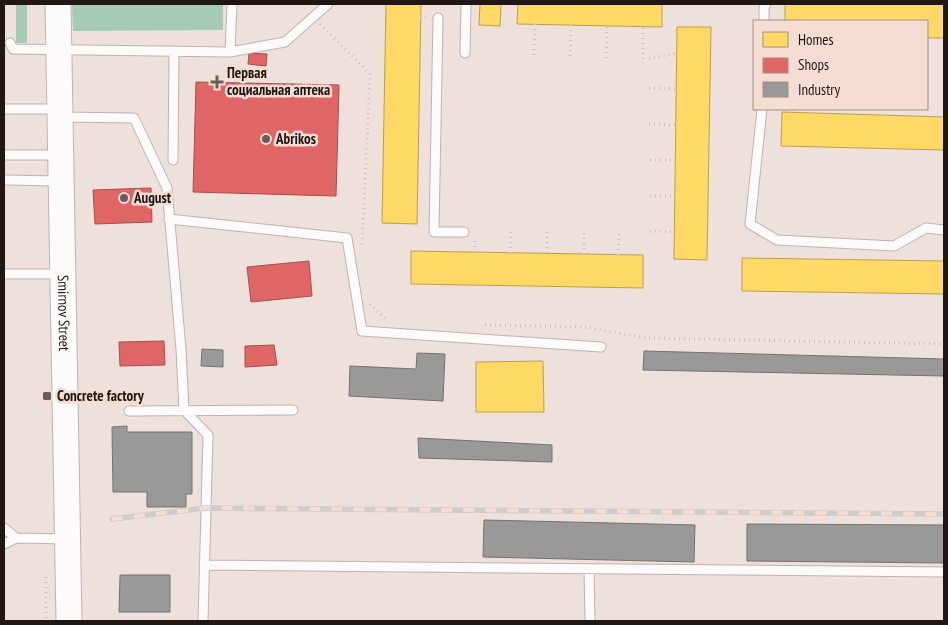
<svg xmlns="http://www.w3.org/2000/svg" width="948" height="625" font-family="'PT Sans Narrow',sans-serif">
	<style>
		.forest { fill: #a6cbb4 }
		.homes { fill: #ffd966; stroke: #bc9f4d }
		.shops { fill: #e06666; stroke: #a64e4d }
		.industry { fill: #999; stroke: #757271 }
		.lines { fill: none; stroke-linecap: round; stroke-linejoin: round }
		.service-casing { stroke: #beb3af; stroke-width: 11 }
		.secondary-casing { stroke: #beb3af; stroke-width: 27 }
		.path { stroke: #c8c3c2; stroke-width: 3; stroke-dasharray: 1 4; stroke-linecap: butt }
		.service { stroke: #fcfafa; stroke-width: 9 }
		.secondary { stroke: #fcfafa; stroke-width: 25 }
		.rail-casing { stroke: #cfcccb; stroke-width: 5.5 }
		.rail { stroke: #f6ddd3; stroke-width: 4; stroke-dasharray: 11; stroke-linecap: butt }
		.poi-dot { fill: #685d5a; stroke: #f6ddd3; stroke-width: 2 }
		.labels { text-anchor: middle; stroke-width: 5; stroke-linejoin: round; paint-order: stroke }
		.poi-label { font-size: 15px; font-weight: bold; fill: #201714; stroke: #f6ddd3; text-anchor: start }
		.street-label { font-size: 15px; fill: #201714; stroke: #f6ddd3 }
	</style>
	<rect width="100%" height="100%" fill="#eee0db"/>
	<path class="forest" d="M 16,4 L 27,4 L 27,43 L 16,43 Z
		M 72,4 L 223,4 L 223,30 L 73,31 Z"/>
	<path class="homes" d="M 386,4 L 421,4 L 417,224 L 382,223 Z
		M 480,4 L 501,4 L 500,26 L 479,25 Z
		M 518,4 L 662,4 L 662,27 L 517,24 Z
		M 785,4 L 944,4 L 944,38 L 927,38 L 927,21 L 785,21 Z
		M 677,27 L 711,27 L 707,260 L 674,259 Z
		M 782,112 L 944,117 L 944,150 L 781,146 Z
		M 411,251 L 643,255 L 643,288 L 411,284 Z
		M 742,258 L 944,261 L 944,294 L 742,291 Z
		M 543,361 L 544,412 L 476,412 L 476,362 Z"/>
	<path class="shops" d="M 249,53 L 267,54 L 266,66 L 248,64 Z
		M 196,82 L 339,85 L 336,196 L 193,192 Z
		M 151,188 L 152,222 L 95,224 L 93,190 Z
		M 309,261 L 312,296 L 251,302 L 247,267 Z
		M 164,341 L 165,365 L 120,366 L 119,342 Z
		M 274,345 L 277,365 L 245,367 L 245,346 Z"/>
	<path class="industry" d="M 202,349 L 223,350 L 223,367 L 201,366 Z
		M 644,351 L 944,359 L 944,376 L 643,370 Z
		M 417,353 L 445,354 L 443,401 L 349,396 L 350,366 L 416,369 Z
		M 127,426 L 127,432 L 192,432 L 192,494 L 186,494 L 186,507 L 147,507 L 147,492 L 113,492 L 112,427 Z
		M 418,438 L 552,445 L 552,462 L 419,458 Z
		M 484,520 L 695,525 L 694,562 L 483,557 Z
		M 747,524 L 944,525 L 944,563 L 747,561 Z
		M 120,575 L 170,575 L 170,612 L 119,612 Z"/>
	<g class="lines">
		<g class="service-casing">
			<path id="service" d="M 438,18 L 434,232 L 464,232
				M 764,21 L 764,8 L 766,4
				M 10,43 L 13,49 L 230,52 L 285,42 L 328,4
				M 230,52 L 232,4
				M 465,53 L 466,4
				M 4,109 L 58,109
				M 762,109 L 750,224 L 777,240 L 894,246 L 926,228 L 944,230
				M 61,117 L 134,118 L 167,188 L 181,349 L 184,410 L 208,435 L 203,621
				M 4,155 L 58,155
				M 173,160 L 174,51
				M 4,180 L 58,181
				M 169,219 L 347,238 L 362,331 L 601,347
				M 4,274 L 61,274
				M 129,411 L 293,410
				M 4,528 L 16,538
				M 4,544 L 16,538 L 67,539
				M 204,565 L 944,572
				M 589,569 L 590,621"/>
		</g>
		<g class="secondary-casing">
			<g id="secondary">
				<path id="s1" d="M 58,4 L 69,621"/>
			</g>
		</g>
		<path class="path" d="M 420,17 L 428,17
			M 320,24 L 370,74 L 362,247
			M 534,55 L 535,24
			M 570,56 L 571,25
			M 606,58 L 607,26
			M 643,59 L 643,27
			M 649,59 L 677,53
			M 649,88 L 676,89
			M 649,124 L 676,125
			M 650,160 L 675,160
			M 650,196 L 675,196
			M 650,231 L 674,232
			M 475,252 L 475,238
			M 510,253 L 511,232
			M 547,253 L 547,232
			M 584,254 L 584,232
			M 618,255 L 619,231
			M 370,304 L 387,320
			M 485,325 L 583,327 L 648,338 L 944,344
			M 46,577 L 46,621"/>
		<use href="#service" class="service"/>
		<use href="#secondary" class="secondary"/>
		<g class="rail-casing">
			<path id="rail" d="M 112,519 L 206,508 L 944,514"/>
		</g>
		<use href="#rail" class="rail"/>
	</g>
	<g class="poi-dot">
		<path d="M214.5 74.5h5v5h5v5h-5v5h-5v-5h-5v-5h5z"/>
		<circle cx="266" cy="139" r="5"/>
		<circle cx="124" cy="198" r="5"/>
		<rect x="42" y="391" width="10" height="10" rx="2.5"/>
	</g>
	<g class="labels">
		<g class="poi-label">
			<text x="227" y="78">Первая<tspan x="227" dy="17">социальная аптека</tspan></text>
			<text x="276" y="144">Abrikos</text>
			<text x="134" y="203">August</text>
			<text x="57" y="401">Concrete factory</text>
		</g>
		<g class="street-label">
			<text dy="5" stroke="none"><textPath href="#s1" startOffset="309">Smirnov Street</textPath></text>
		</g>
	</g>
	<rect width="948" height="625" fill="none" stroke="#201714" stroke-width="10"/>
	<rect x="753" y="20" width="175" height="90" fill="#f6ddd3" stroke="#a08e87"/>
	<rect x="763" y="32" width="25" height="15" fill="#ffd966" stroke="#a08e87"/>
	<text x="798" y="45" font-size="15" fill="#201714">Homes</text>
	<rect x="763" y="58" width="25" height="15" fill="#e06666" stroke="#a08e87"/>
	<text x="798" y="70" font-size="15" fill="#201714">Shops</text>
	<rect x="763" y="82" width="25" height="15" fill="#999999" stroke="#a08e87"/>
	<text x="798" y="95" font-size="15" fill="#201714">Industry</text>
</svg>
